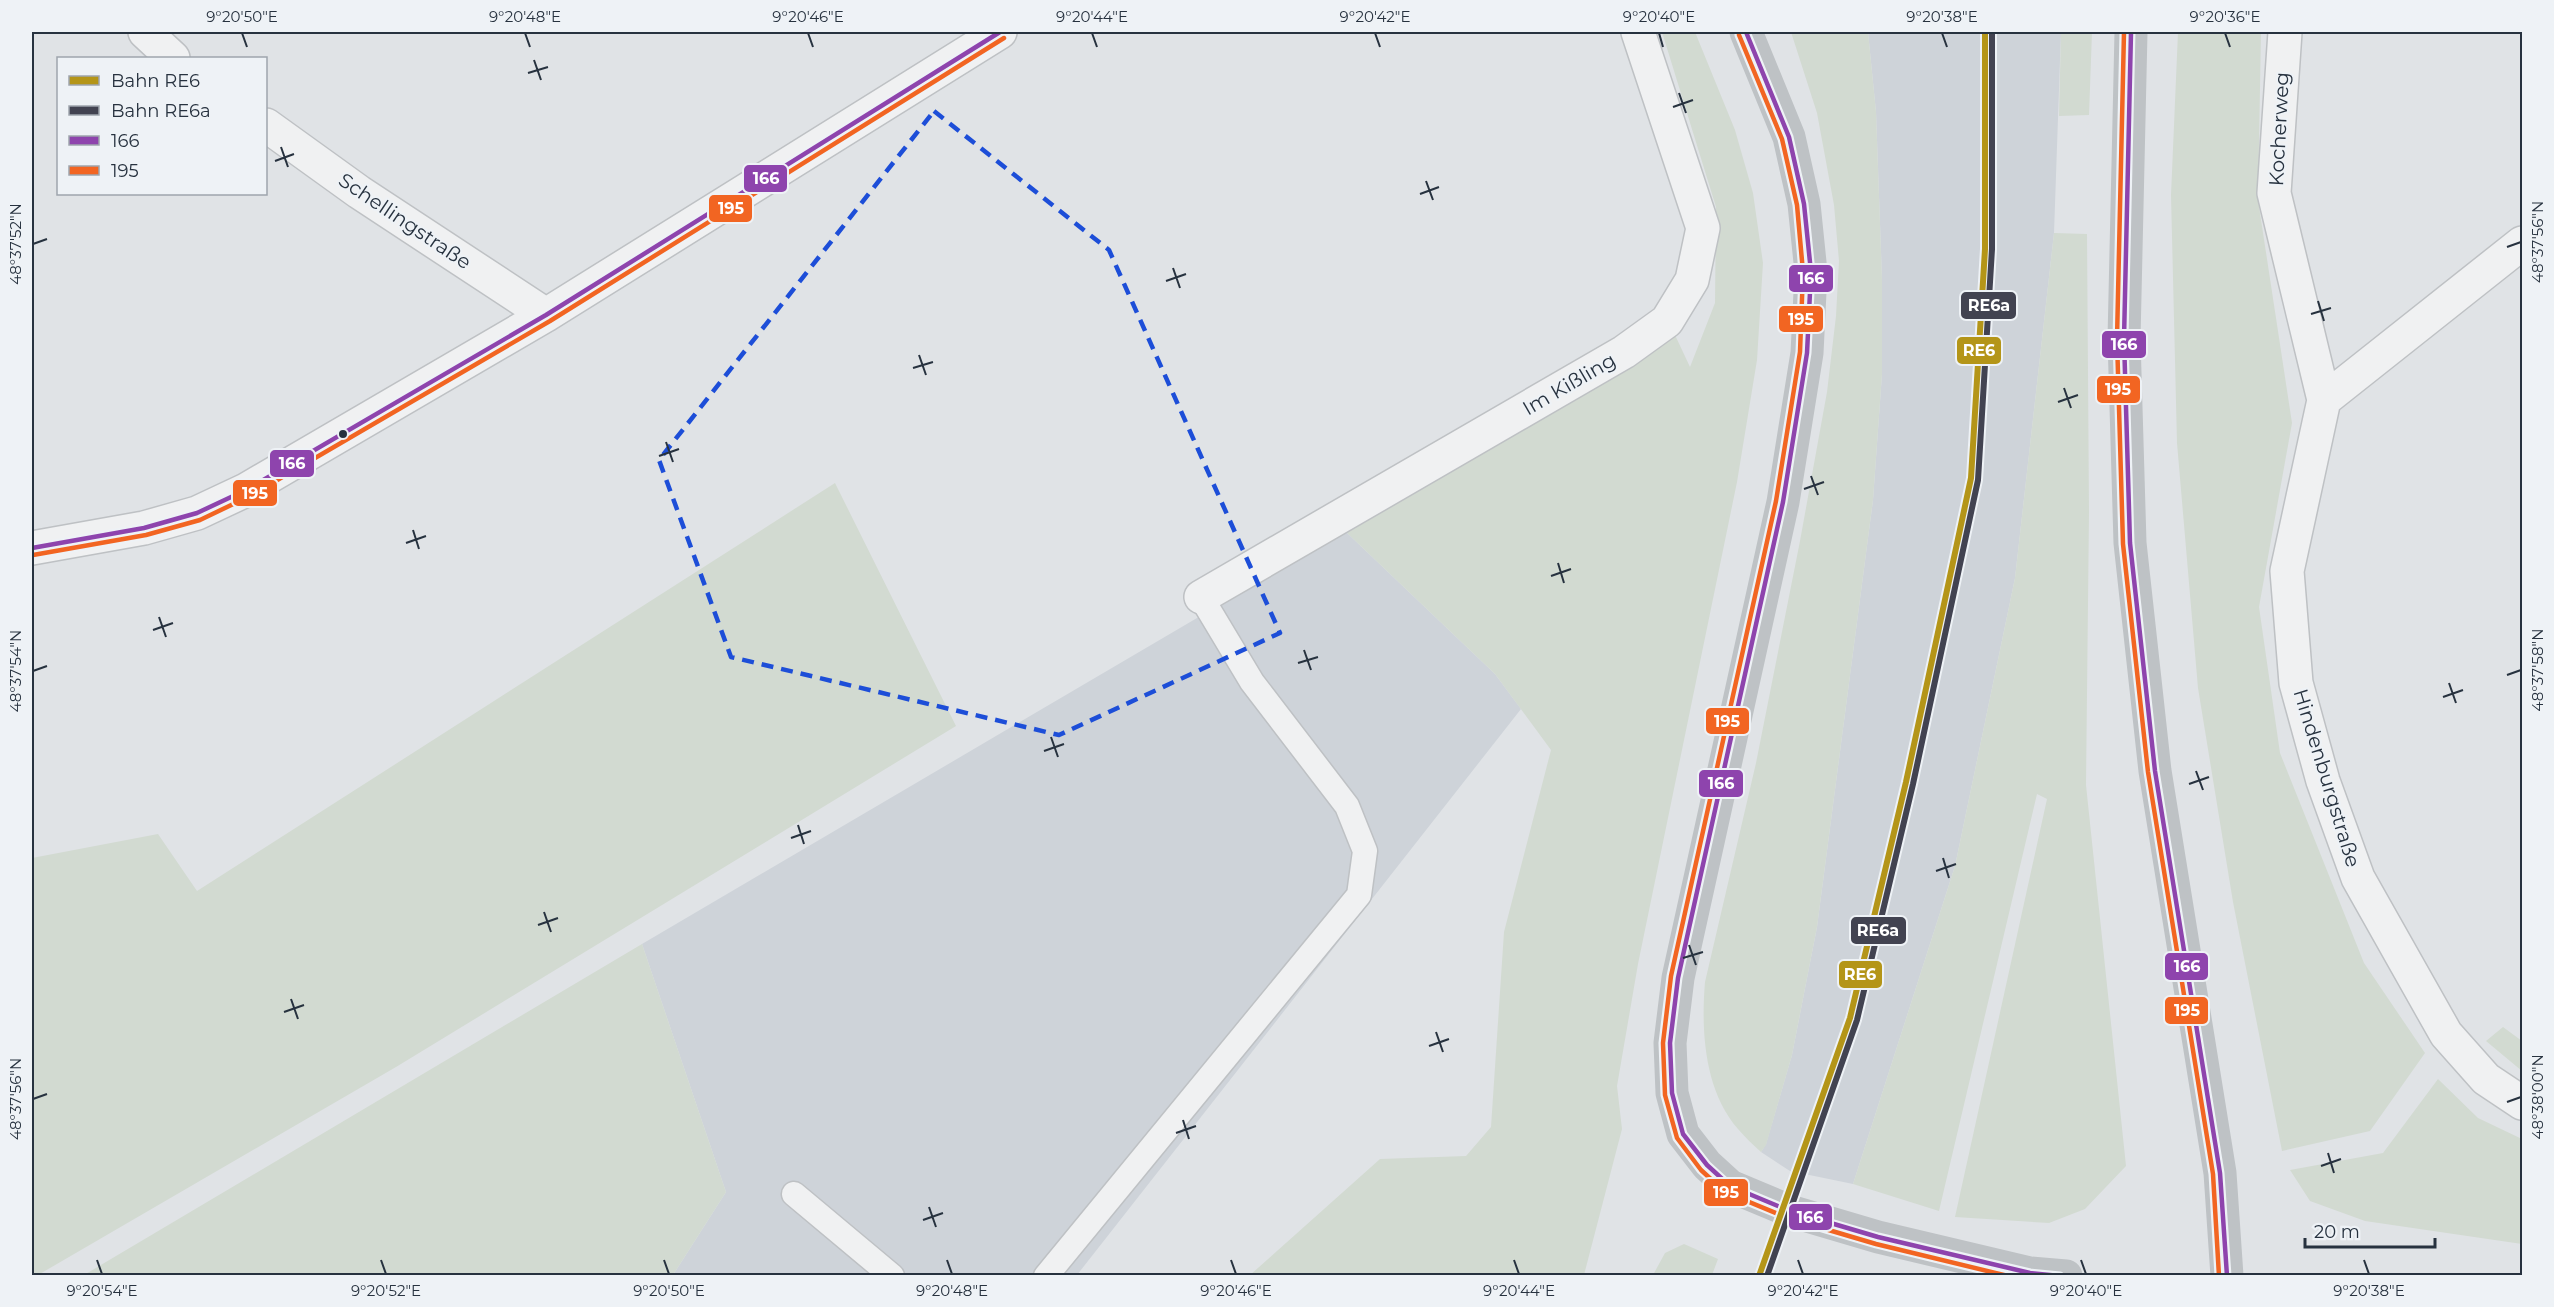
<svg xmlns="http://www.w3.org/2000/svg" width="2554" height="1307" font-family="Montserrat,sans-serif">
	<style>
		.built { fill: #ced3d9 }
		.green { fill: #d2dad1 }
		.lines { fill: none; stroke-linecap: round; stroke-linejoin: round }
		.lane-casing { stroke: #bec1c4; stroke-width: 27 }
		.street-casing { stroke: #bec1c4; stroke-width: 36 }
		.lane { stroke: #f0f1f2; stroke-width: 24 }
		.street { stroke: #f0f1f2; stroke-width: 33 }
		.secondary { stroke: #bec2c5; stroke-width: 33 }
		.bus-1-casing { stroke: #eef2f6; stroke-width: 9 }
		.bus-2-casing { stroke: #eef2f6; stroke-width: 9 }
		.bus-1 { stroke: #8e44ad; stroke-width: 4.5 }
		.bus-2 { stroke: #f26522; stroke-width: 4.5 }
		.rail-1-casing { stroke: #eef2f6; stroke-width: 10 }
		.rail-2-casing { stroke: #eef2f6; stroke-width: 10 }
		.rail-1 { stroke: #b49518; stroke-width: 6 }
		.rail-2 { stroke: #424351; stroke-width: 6 }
		.marked { fill: none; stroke: #1d4ed8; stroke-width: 4.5; stroke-dasharray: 12 8; stroke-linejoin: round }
		.ticks { fill: none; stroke: #27323f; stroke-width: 2 }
		.bus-dot { fill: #27323f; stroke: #eef2f6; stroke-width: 2 }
		.labels { text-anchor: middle; stroke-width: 4.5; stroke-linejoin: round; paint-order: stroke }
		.street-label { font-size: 20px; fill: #27323f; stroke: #eef2f6 }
		.line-badge { stroke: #eef2f6; stroke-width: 2 }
		.badge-label { font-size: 16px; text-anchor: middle; font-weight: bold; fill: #fff }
		.neatline { fill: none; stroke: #27323f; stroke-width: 2 }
		.ticks-label { font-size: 15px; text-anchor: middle; fill: #27323f }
	</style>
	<rect width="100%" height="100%" fill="#e0e3e6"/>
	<path class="built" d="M 1868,32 L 2061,32 L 2054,233 L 2015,578 L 1955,866 L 1853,1184 L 1790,1171 L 1761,1152 L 1766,1144 L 1792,1055 L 1817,927 L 1873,500 L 1882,374 L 1882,279 L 1876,112 Z
		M 1345,531 L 1495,674 L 1521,709 L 1077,1275 L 673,1275 L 726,1192 L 642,944 Z"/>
	<path class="green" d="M 1662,32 L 1695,32 L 1735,130 L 1753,193 L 1763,263 L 1757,360 L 1737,482 L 1638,964 L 1617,1086 L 1622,1129 L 1584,1275 L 1249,1276 L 1380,1159 L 1466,1156 L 1491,1127 L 1504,932 L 1551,750 L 1495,674 L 1345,531 L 1675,335 L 1690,367 L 1715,303 L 1716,207 Z
		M 1791,32 L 1868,32 L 1876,112 L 1882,279 L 1882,374 L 1873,500 L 1817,927 L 1792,1055 L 1766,1145 L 1761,1152 C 1753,1145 1745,1137 1738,1129 C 1704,1090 1701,1030 1705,982 L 1756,763 L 1800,541 L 1827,392 L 1836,316 L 1839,261 L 1834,205 L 1817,113 Z
		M 2061,32 L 2092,32 L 2089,115 L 2059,116 Z
		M 2178,32 L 2261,32 L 2258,200 L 2292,423 L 2259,607 L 2280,753 L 2364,963 L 2425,1053 L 2370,1131 L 2282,1151 L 2233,902 L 2198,688 L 2177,443 L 2171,195 Z
		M 2054,233 L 2087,234 L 2089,512 L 2086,785 L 2126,1166 L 2085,1209 L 2049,1223 L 1955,1217 L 2047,799 L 2037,794 L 1939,1211 L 1853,1184 L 1955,866 L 2015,578 Z
		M 835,483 L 956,726 L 396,1067 L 38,1275 L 32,1275 L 32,858 L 158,834 L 197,891 Z
		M 642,944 L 726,1192 L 673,1275 L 84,1275 Z
		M 2503,1027 L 2522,1041 L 2522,1071 L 2486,1041 Z
		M 2438,1079 L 2478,1118 L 2522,1139 L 2522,1244 L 2365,1221 L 2310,1201 L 2290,1170 L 2383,1153 Z
		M 1684,1244 L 1718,1259 L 1712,1275 L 1653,1275 L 1665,1253 Z"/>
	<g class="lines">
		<g class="lane-casing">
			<path id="lane" d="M 794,1194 L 892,1276
				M 1046,1276 L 1359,895 L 1365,851 L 1347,806 L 1252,682 L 1201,597"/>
		</g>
		<g class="street-casing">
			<path id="street" d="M 145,32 L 173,58
				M 2285,32 L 2274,193 L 2324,400
				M 266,125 L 359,192 L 546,315
				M 2522,243 L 2324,400 L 2287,571 L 2296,683 L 2323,781 L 2358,878 L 2446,1034 L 2486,1079 L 2522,1103
				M 32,548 L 144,528 L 197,513 L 246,490 L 546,315 L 1000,32
				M 1201,597 L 1624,352 L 1667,321 L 1692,280 L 1703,228 L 1638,32"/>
		</g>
		<use href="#lane" class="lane"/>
		<use href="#street" class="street"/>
		<path class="secondary" d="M 1746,32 L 1789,137 L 1804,204 L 1811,272 L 1807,353 L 1783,502 L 1678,978 L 1670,1043 L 1672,1093 L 1683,1134 L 1707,1165 L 1730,1186 L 1790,1211 L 1878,1237 L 2030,1273 L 2066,1276
			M 2131,32 L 2124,339 L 2130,543 L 2155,771 L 2220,1173 L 2227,1276"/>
		<g class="bus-1-casing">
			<path id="bus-1" d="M 1746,32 L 1789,137 L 1804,204 L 1811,272 L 1807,353 L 1783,502 L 1678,978 L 1670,1043 L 1672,1093 L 1683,1134 L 1707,1165 L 1730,1186 L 1790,1211 L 1878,1237 L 2030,1273 L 2060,1276
				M 2131,32 L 2124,339 L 2130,543 L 2155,771 L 2220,1173 L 2227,1276
				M 32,548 L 144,528 L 197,513 L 246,490 L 546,315 L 1000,32"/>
		</g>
		<g class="bus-2-casing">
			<path id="bus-2" d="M 2124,32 L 2117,339 L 2123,544 L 2148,772 L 2213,1174 L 2219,1276
				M 1739,35 L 1782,139 L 1797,205 L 1803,272 L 1800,352 L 1776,501 L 1671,976 L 1663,1043 L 1665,1095 L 1677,1138 L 1701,1170 L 1725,1192 L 1788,1218 L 1876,1244 L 2008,1276
				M 33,555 L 146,535 L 200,520 L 250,496 L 550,321 L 1004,38"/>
		</g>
		<use href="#bus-1" class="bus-1"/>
		<use href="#bus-2" class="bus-2"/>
		<g class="rail-1-casing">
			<path id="rail-1" d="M 1759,1276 L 1850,1018 L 1906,782 L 1971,478 L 1985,249 L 1985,32"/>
		</g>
		<g class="rail-2-casing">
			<path id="rail-2" d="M 1767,1276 L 1857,1020 L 1913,784 L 1978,480 L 1992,249 L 1992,32"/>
		</g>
		<use href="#rail-1" class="rail-1"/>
		<use href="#rail-2" class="rail-2"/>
	</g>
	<path class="marked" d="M 934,111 L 1109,250 L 1280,633 L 1059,735 L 731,657 L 659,460 Z"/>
	<path class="ticks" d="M 242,33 L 247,47M 525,33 L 530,47M 808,33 L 813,47M 1092,33 L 1097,47M 1375,33 L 1380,47M 1659,33 L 1663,47M 1942,33 L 1947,47M 2225,33 L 2230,47M 534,60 L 541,80M 528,73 L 548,67M 1679,93 L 1686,113M 1673,107 L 1693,100M 281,147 L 288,167M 275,161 L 294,154M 1426,181 L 1433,200M 1420,194 L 1439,187M 33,244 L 47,239M 2507,247 L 2521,242M 1173,268 L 1180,288M 1166,281 L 1186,274M 2318,301 L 2324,321M 2311,314 L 2331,308M 919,355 L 926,375M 913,368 L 933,362M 2064,388 L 2071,408M 2058,402 L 2078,395M 666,442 L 673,462M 659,456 L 679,449M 1811,476 L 1818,495M 1804,489 L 1824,482M 413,530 L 419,549M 406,543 L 426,536M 1558,563 L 1564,583M 1551,576 L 1571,569M 159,617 L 166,637M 153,630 L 173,623M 1304,650 L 1311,670M 1298,663 L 1318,657M 33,671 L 47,666M 2507,675 L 2521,670M 2449,683 L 2456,703M 2443,697 L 2463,690M 1051,737 L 1058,757M 1044,751 L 1064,744M 2196,771 L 2203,790M 2189,784 L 2209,777M 798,825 L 804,844M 791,838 L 811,831M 1943,858 L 1949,878M 1936,871 L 1956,864M 544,912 L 551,932M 538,925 L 558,918M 1689,945 L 1696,965M 1683,958 L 1703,952M 291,999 L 298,1019M 284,1012 L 304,1005M 1436,1032 L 1443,1052M 1429,1046 L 1449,1039M 33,1099 L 47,1094M 2507,1102 L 2521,1097M 1183,1120 L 1189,1139M 1176,1133 L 1196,1126M 2328,1153 L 2334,1173M 2321,1166 L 2341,1159M 929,1207 L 936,1227M 923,1220 L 943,1213M 97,1260 L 102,1274M 381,1260 L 386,1274M 664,1260 L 669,1274M 947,1260 L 952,1274M 1231,1260 L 1236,1274M 1514,1260 L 1519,1274M 1798,1260 L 1803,1274M 2081,1260 L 2086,1274M 2364,1260 L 2369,1274"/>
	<circle class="bus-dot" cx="343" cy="434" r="5"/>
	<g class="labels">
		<g class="street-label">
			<text transform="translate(2279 129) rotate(-87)" y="7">Kocherweg</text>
			<text transform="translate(405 221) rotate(34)" y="7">Schellingstraße</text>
			<text transform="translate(1569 384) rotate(-30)" y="7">Im Kißling</text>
			<text transform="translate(2327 778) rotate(73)" y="7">Hindenburgstraße</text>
		</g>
	</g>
	<g class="line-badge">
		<rect x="743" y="164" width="45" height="29" rx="6" fill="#8e44ad"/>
		<rect x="708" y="194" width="45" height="29" rx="6" fill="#f26522"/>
		<rect x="1788" y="264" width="46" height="29" rx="6" fill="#8e44ad"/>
		<rect x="1960" y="291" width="57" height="29" rx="6" fill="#424351"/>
		<rect x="1778" y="305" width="46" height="28" rx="6" fill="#f26522"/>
		<rect x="2101" y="330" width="46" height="29" rx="6" fill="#8e44ad"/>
		<rect x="1956" y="336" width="46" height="29" rx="6" fill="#b49518"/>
		<rect x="2096" y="375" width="45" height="29" rx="6" fill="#f26522"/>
		<rect x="269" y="449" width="46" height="29" rx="6" fill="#8e44ad"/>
		<rect x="232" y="479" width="46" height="28" rx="6" fill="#f26522"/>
		<rect x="1705" y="707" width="45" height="28" rx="6" fill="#f26522"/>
		<rect x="1698" y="769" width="46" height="29" rx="6" fill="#8e44ad"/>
		<rect x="1850" y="916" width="57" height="29" rx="6" fill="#424351"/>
		<rect x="2164" y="952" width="45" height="29" rx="6" fill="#8e44ad"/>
		<rect x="1838" y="960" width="45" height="29" rx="6" fill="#b49518"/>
		<rect x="2164" y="996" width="45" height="29" rx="6" fill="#f26522"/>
		<rect x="1703" y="1178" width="46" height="29" rx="6" fill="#f26522"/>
		<rect x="1788" y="1203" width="45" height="28" rx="6" fill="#8e44ad"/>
	</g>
	<g class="badge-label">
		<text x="766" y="184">166</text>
		<text x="731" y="214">195</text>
		<text x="1811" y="284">166</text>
		<text x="1989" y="311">RE6a</text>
		<text x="1801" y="325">195</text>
		<text x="2124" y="350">166</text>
		<text x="1979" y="356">RE6</text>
		<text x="2118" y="395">195</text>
		<text x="292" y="469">166</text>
		<text x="255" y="499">195</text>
		<text x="1727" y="727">195</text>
		<text x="1721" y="789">166</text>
		<text x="1878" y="936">RE6a</text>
		<text x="2187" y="972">166</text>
		<text x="1860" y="980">RE6</text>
		<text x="2187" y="1016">195</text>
		<text x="1726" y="1198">195</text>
		<text x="1810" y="1223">166</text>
	</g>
	<rect width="2554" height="1307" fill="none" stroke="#eef2f6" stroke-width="66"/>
	<rect x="57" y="57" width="210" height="138" fill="#eef2f6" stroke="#9ea5ad" stroke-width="1.5"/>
	<rect x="69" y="76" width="30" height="9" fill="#b49518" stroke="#9ea5ad" stroke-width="1.5"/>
	<text x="111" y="87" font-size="18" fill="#27323f">Bahn RE6</text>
	<rect x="69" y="106" width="30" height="9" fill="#424351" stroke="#9ea5ad" stroke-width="1.5"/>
	<text x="111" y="117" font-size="18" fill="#27323f">Bahn RE6a</text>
	<rect x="69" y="136" width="30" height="9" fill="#8e44ad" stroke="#9ea5ad" stroke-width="1.5"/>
	<text x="111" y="147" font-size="18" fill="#27323f">166</text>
	<rect x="69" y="166" width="30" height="9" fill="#f26522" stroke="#9ea5ad" stroke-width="1.5"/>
	<text x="111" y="177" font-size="18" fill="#27323f">195</text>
	<path d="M2305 1238v9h130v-9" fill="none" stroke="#27323f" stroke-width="3"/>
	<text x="2314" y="1238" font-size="18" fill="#27323f" stroke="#eef2f6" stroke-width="4.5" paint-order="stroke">20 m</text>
	<rect x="33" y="33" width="2488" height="1241" class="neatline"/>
	<g class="ticks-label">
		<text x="242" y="22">9°20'50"E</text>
		<text x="525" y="22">9°20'48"E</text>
		<text x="808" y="22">9°20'46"E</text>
		<text x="1092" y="22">9°20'44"E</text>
		<text x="1375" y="22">9°20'42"E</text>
		<text x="1659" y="22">9°20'40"E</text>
		<text x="1942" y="22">9°20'38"E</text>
		<text x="2225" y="22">9°20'36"E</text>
		<text transform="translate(2538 242) rotate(-90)" y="5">48°37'56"N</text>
		<text transform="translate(16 244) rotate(-90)" y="5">48°37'52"N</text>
		<text transform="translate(2538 670) rotate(-90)" y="5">48°37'58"N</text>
		<text transform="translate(16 671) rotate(-90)" y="5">48°37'54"N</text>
		<text transform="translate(2538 1097) rotate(-90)" y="5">48°38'00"N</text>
		<text transform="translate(16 1099) rotate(-90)" y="5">48°37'56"N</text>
		<text x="102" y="1296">9°20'54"E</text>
		<text x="386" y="1296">9°20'52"E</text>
		<text x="669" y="1296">9°20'50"E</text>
		<text x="952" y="1296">9°20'48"E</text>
		<text x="1236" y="1296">9°20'46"E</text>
		<text x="1519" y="1296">9°20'44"E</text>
		<text x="1803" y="1296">9°20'42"E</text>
		<text x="2086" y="1296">9°20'40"E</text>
		<text x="2369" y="1296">9°20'38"E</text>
	</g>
</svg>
